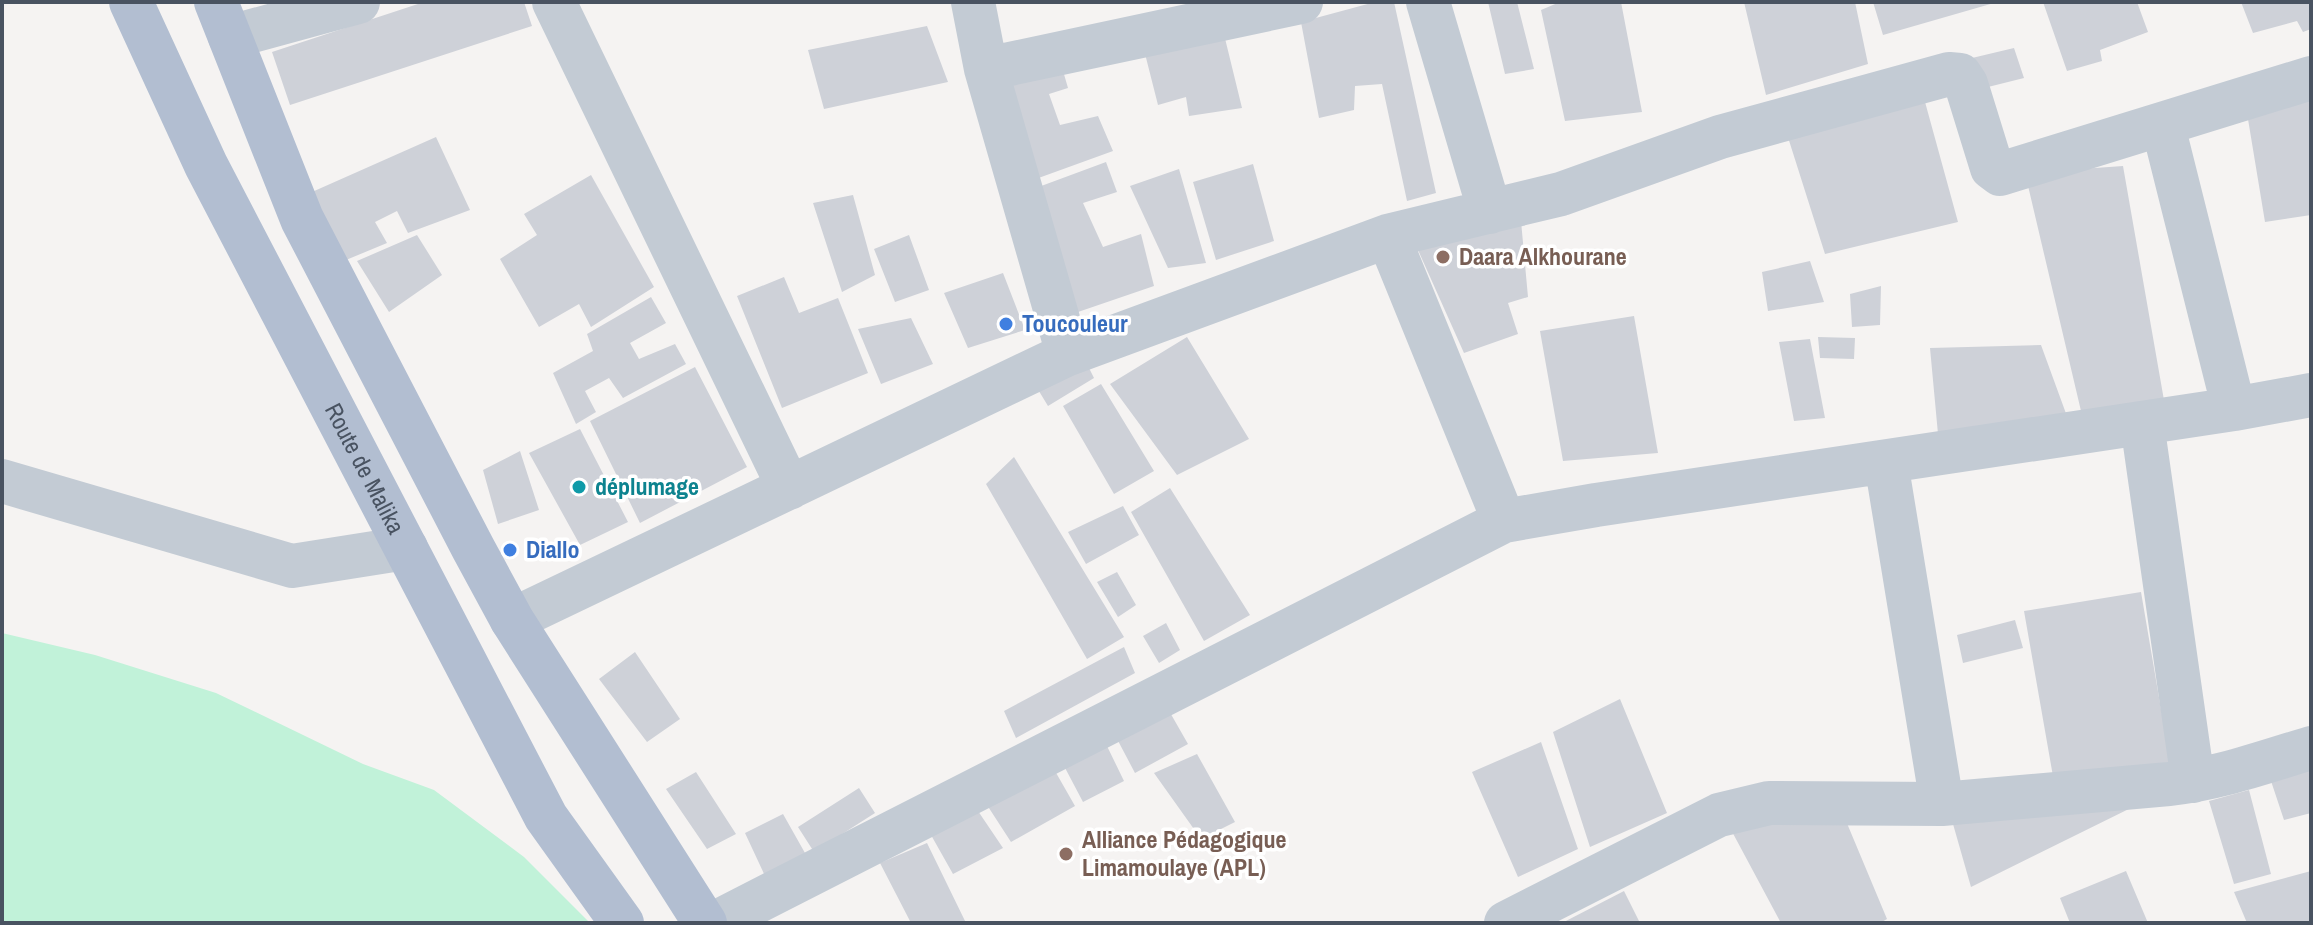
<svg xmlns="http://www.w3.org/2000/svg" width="2313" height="925" font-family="'Archivo Narrow',sans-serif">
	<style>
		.green { fill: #c1f2d9 }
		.building { fill: #ced1d8 }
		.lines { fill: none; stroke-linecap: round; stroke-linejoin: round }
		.minor { stroke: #c3cbd4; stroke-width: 44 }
		.major { stroke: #b2bed1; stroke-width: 44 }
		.education-dot { fill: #8d6e63; stroke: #fff; stroke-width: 3 }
		.shop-dot { fill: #3f7fe0; stroke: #fff; stroke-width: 3 }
		.culture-dot { fill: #0f9aa8; stroke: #fff; stroke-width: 3 }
		.labels { text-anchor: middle; stroke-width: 7; stroke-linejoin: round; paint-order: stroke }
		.education-label { font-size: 24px; font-weight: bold; fill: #785e54; stroke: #fff; text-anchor: start }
		.shop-label { font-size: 24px; font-weight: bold; fill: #366cbe; stroke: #fff; text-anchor: start }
		.street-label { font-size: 24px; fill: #495361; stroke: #fff }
		.culture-label { font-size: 24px; font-weight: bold; fill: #0d838f; stroke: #fff; text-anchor: start }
	</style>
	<rect width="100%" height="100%" fill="#f5f3f2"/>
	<path class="green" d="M 2,633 L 95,655 L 216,693 L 363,764 L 434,790 L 524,857 L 590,923 L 2,923 Z"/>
	<path class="building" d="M 424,2 L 524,2 L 532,26 L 290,105 L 272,52 Z
		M 1375,2 L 1394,2 L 1436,193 L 1407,201 L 1382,84 L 1355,86 L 1354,110 L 1319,118 L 1301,22 Z
		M 1488,2 L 1517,2 L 1534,69 L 1505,74 Z
		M 1560,2 L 1621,2 L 1642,112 L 1565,121 L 1541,10 Z
		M 1744,2 L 1855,2 L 1868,64 L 1766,95 Z
		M 1873,2 L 1994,2 L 1994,3 L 1883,35 Z
		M 2043,2 L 2137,2 L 2148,32 L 2100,50 L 2102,61 L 2067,71 Z
		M 2241,2 L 2311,2 L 2311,29 L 2303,32 L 2297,21 L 2253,33 Z
		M 1221,22 L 1242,108 L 1189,116 L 1186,97 L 1158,105 L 1141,38 Z
		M 927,26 L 948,82 L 824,109 L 808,50 Z
		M 2014,48 L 2024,78 L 1984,88 L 1972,58 Z
		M 1059,57 L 1068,88 L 1049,94 L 1060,125 L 1098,116 L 1113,151 L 1033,180 L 993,75 Z
		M 2311,84 L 2311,215 L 2265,222 L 2246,107 Z
		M 1922,91 L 1958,222 L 1825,254 L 1786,131 Z
		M 436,137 L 470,210 L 408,233 L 397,211 L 375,222 L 387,243 L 346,260 L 312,192 Z
		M 1106,162 L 1117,192 L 1083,203 L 1103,247 L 1141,234 L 1154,286 L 1078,312 L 1025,192 Z
		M 1253,164 L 1274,241 L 1216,260 L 1193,182 Z
		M 2123,166 L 2165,406 L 2081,411 L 2025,173 Z
		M 1179,169 L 1206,263 L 1168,268 L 1130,186 Z
		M 591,175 L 654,287 L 591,327 L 579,304 L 539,327 L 500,259 L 537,235 L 524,214 Z
		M 853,195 L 875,275 L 842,292 L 813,203 Z
		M 1521,221 L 1528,297 L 1508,303 L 1518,334 L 1464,353 L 1414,241 Z
		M 417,235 L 442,275 L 389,312 L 357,261 Z
		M 909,235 L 929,290 L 895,302 L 874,249 Z
		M 1810,261 L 1824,302 L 1768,311 L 1762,272 Z
		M 1003,273 L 1025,330 L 968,348 L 944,293 Z
		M 784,277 L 799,313 L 838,298 L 868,373 L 782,408 L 737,296 Z
		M 1881,286 L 1880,325 L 1852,327 L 1850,294 Z
		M 651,297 L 666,323 L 630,343 L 639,359 L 675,344 L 686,364 L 623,398 L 609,378 L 585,391 L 596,412 L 576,424 L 553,373 L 593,351 L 587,334 Z
		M 1634,316 L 1658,453 L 1563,461 L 1540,331 Z
		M 911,318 L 933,364 L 881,384 L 858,329 Z
		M 1187,337 L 1249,439 L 1177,475 L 1110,384 Z
		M 1818,337 L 1855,338 L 1854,359 L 1820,358 Z
		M 1810,339 L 1825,418 L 1794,421 L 1779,342 Z
		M 2041,345 L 2068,419 L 1938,434 L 1930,348 Z
		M 1083,356 L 1094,378 L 1048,406 L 1031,378 Z
		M 695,367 L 747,467 L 640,523 L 590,421 Z
		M 1101,384 L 1154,471 L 1114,494 L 1063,406 Z
		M 580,429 L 628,522 L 580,545 L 529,453 Z
		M 520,451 L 539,510 L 498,524 L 483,470 Z
		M 1014,457 L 1124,637 L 1087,659 L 986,484 Z
		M 1170,488 L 1250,615 L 1204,641 L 1131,512 Z
		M 1123,506 L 1139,535 L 1086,564 L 1068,532 Z
		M 1117,572 L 1136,605 L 1118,617 L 1097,582 Z
		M 2141,592 L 2170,762 L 2054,782 L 2024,611 Z
		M 2015,620 L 2023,648 L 1963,663 L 1957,635 Z
		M 1166,623 L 1180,650 L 1159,663 L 1143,636 Z
		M 1124,647 L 1135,673 L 1016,738 L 1004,711 Z
		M 635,652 L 680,719 L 647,742 L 599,679 Z
		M 1620,699 L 1667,813 L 1590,847 L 1553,732 Z
		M 1168,709 L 1188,744 L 1135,773 L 1116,737 Z
		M 1541,742 L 1578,849 L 1518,877 L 1472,772 Z
		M 1106,744 L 1124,781 L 1083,802 L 1063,764 Z
		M 1197,754 L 1235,822 L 1201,839 L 1154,773 Z
		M 2311,755 L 2311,813 L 2284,820 L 2267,769 Z
		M 1055,771 L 1075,806 L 1011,842 L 987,805 Z
		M 696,772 L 736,834 L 707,849 L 666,789 Z
		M 859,788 L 875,813 L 814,852 L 798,827 Z
		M 2249,790 L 2271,874 L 2234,884 L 2209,801 Z
		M 2145,801 L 1971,887 L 1951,817 Z
		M 1841,809 L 1887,919 L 1880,923 L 1781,923 L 1729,826 Z
		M 978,811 L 1003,848 L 953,874 L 931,835 Z
		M 783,814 L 805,853 L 765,876 L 745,833 Z
		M 927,843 L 966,923 L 911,923 L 880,863 Z
		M 2126,871 L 2148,923 L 2070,923 L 2060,898 Z
		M 2311,871 L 2311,923 L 2247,923 L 2234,892 Z
		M 1624,891 L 1640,923 L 1562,923 Z"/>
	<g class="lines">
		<path class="minor" d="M 554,2 L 789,488
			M 973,2 L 986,69 L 1068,354
			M 1428,2 L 1490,212
			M 230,37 L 358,2
			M 986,69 L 1301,2
			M 2163,126 L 2234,409
			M 1388,236 L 1504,521
			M 2142,423 L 2193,781
			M 1886,462 L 1942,804
			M 2,481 L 292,566 L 406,548
			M 512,620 L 1068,354 L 1388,236 L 1561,194 L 1720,137 L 1949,74 L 1960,75 L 1966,84 L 1992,168 L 2000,174 L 2311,78
			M 715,923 L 1504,521 L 1596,505 L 2234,409 L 2311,395
			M 1506,923 L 1719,815 L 1769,803 L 1942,804 L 2169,784 C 2218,779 2264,762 2311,748"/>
		<g class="major">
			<path id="s1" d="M 131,2 L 206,165 L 546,817 L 622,923"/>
			<path d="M 216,2 L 302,219 L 473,548 L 512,620 L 705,923"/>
		</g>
	</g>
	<g class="education-dot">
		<circle cx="1443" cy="257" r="8"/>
		<circle cx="1066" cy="854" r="8"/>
	</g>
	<g class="shop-dot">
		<circle cx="1006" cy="324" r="8"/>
		<circle cx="510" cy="550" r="8"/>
	</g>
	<circle class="culture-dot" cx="579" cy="487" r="8"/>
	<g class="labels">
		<g class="education-label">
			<text x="1459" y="265">Daara Alkhourane</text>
			<text x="1082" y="848">Alliance Pédagogique<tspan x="1082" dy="28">Limamoulaye (APL)</tspan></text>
		</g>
		<g class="shop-label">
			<text x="1022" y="332">Toucouleur</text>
			<text x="526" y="558">Diallo</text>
		</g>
		<g class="street-label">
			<text dy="8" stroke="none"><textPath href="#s1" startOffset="522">Route de Malika</textPath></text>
		</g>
		<g class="culture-label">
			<text x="595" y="495">déplumage</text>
		</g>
	</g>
	<rect width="2313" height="925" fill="none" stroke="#495361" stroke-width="8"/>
</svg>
